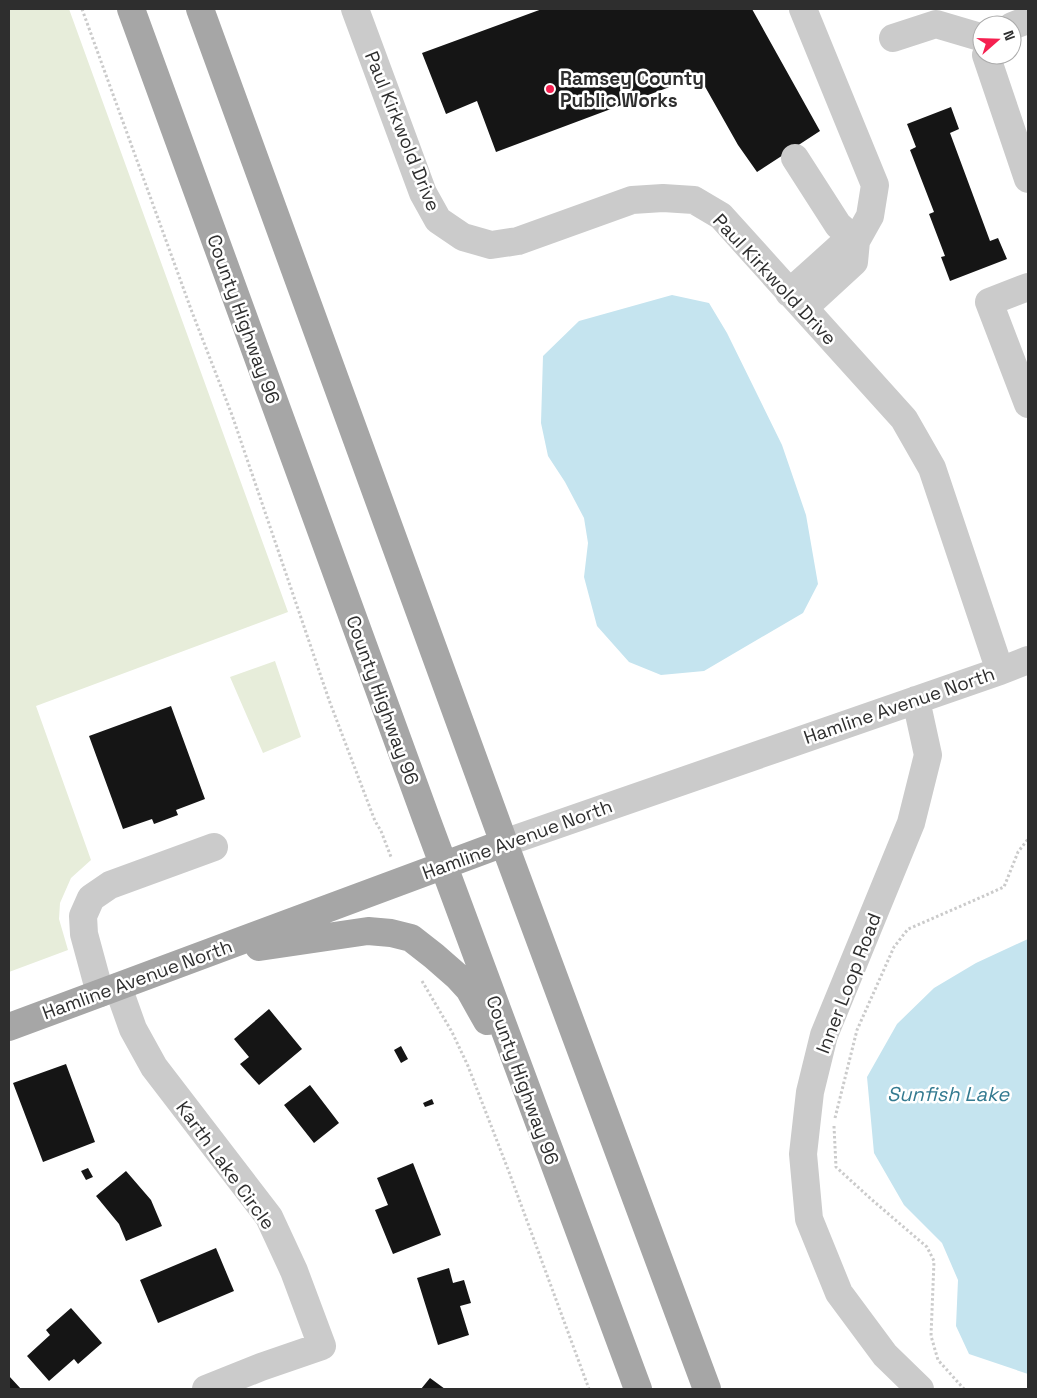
<svg xmlns="http://www.w3.org/2000/svg" width="1037" height="1398" font-family="'Space Grotesk',sans-serif">
	<style>
		.green { fill: #e7edda }
		.water { fill: #c5e4ef }
		.building { fill: #151515 }
		.lines { fill: none; stroke-linecap: round; stroke-linejoin: round }
		.path { stroke: #cbcbcb; stroke-width: 3; stroke-dasharray: 2.5 2.5; stroke-linecap: butt }
		.minor { stroke: #cbcbcb; stroke-width: 28 }
		.major { stroke: #a6a6a6; stroke-width: 28 }
		.poi-dot { fill: #f52050; stroke: #fff; stroke-width: 2 }
		.labels { text-anchor: middle; stroke-width: 5; stroke-linejoin: round; paint-order: stroke }
		.poi-label { font-size: 19px; font-weight: bold; fill: #2e2e2e; stroke: #fff; text-anchor: start }
		.street-label { font-size: 19px; fill: #2e2e2e; stroke: #fff }
		.water-label { font-size: 20px; font-style: italic; fill: #337a90; stroke: #fff }
	</style>
	<rect width="100%" height="100%" fill="#fff"/>
	<path class="green" d="M 9,9 L 69,9 L 288,612 L 36,706 L 91,860 L 71,878 L 60,903 L 59,919 L 68,950 L 9,972 Z
		M 275,661 L 301,737 L 263,753 L 230,677 Z"/>
	<path class="water" d="M 672,295 L 709,303 L 727,333 L 782,445 L 806,515 L 818,584 L 803,613 L 704,671 L 661,675 L 629,662 L 597,626 L 584,577 L 588,543 L 584,518 L 565,482 L 548,456 L 541,423 L 543,356 L 579,321 Z
		M 1028,939 L 1028,1374 L 969,1354 L 956,1326 L 958,1280 L 942,1243 L 904,1205 L 874,1153 L 867,1077 L 897,1024 L 934,988 L 976,963 Z"/>
	<path class="building" d="M 542,9 L 752,9 L 820,131 L 757,172 L 738,145 L 699,76 L 496,152 L 477,101 L 446,114 L 422,53 Z
		M 951,107 L 959,129 L 950,133 L 990,241 L 998,238 L 1007,259 L 950,281 L 941,257 L 945,256 L 929,214 L 934,212 L 910,150 L 916,147 L 907,124 Z
		M 171,706 L 205,799 L 176,810 L 178,815 L 154,824 L 152,819 L 123,829 L 89,736 Z
		M 269,1009 L 302,1049 L 259,1085 L 240,1064 L 249,1057 L 234,1039 Z
		M 401,1046 L 408,1059 L 401,1063 L 394,1050 Z
		M 66,1064 L 95,1142 L 43,1162 L 13,1083 Z
		M 310,1085 L 339,1123 L 314,1143 L 284,1105 Z
		M 432,1099 L 434,1104 L 425,1107 L 423,1103 Z
		M 413,1163 L 441,1235 L 393,1254 L 375,1210 L 388,1205 L 377,1178 Z
		M 88,1168 L 93,1177 L 86,1180 L 81,1171 Z
		M 126,1171 L 151,1200 L 162,1226 L 126,1241 L 119,1224 L 96,1196 Z
		M 216,1248 L 234,1291 L 158,1323 L 140,1280 Z
		M 449,1268 L 453,1283 L 464,1280 L 471,1303 L 460,1306 L 469,1335 L 438,1345 L 417,1278 Z
		M 71,1308 L 102,1343 L 78,1364 L 74,1359 L 49,1381 L 27,1356 L 50,1335 L 46,1330 Z
		M 9,1376 L 21,1389 L 9,1389 Z
		M 430,1378 L 445,1389 L 421,1389 Z"/>
	<g class="lines">
		<path class="path" d="M 82,9 L 192,312 L 232,415 L 329,700 L 375,821 L 381,831 L 391,857
			M 422,981 L 452,1032 L 468,1066 L 509,1172 L 589,1389
			M 835,1118 L 857,1030 L 894,947 L 908,929 L 968,903 L 1004,887 L 1018,852 L 1028,839
			M 834,1126 L 836,1167 L 871,1199 L 927,1247 L 934,1261 L 931,1336 L 938,1360 L 964,1389"/>
		<path class="minor" d="M 355,9 L 423,193 L 438,220 L 463,237 L 491,245 L 518,241 L 632,200 L 663,198 L 694,200 L 721,216 L 904,419 L 932,468 L 1000,671
			M 803,9 L 875,185 L 870,216 L 856,241 L 854,262 L 804,308
			M 1012,26 L 1028,20
			M 893,38 L 936,24 L 980,37
			M 986,55 L 1028,179
			M 795,158 L 838,225 L 856,241
			M 1028,287 L 989,302 L 1028,404
			M 789,293 L 839,248 L 856,241
			M 916,700 L 928,755 L 911,823 L 824,1035 L 810,1092 L 803,1154 L 809,1219 L 839,1293 L 885,1355 L 920,1389
			M 504,843 L 1000,671 L 1028,660
			M 118,987 L 133,1029 L 154,1067 L 269,1217 L 294,1271 L 322,1346 L 261,1367 L 206,1389
			M 100,993 L 84,934 L 83,916 L 91,898 L 110,885 L 214,847"/>
		<path class="major" d="M 131,9 L 426,818 L 638,1389
			M 200,9 L 504,843 L 707,1389
			M 259,947 L 368,931 L 391,933 L 411,938 L 434,956 L 458,977 L 469,989 L 487,1021
			M 9,1027 L 504,843"/>
	</g>
	<circle class="poi-dot" cx="550" cy="89" r="5"/>
	<g class="labels">
		<g class="poi-label">
			<text x="560" y="85">Ramsey County<tspan x="560" dy="22">Public Works</tspan></text>
		</g>
		<g class="street-label">
			<text transform="translate(403 131) rotate(68)" y="7">Paul Kirkwold Drive</text>
			<text transform="translate(775 279) rotate(47)" y="7">Paul Kirkwold Drive</text>
			<text transform="translate(244 319) rotate(70)" y="7">County Highway 96</text>
			<text transform="translate(383 700) rotate(70)" y="7">County Highway 96</text>
			<text transform="translate(899 705) rotate(-19)" y="7">Hamline Avenue North</text>
			<text transform="translate(517 839) rotate(-20)" y="7">Hamline Avenue North</text>
			<text transform="translate(137 979) rotate(-20)" y="7">Hamline Avenue North</text>
			<text transform="translate(848 983) rotate(-69)" y="7">Inner Loop Road</text>
			<text transform="translate(523 1080) rotate(70)" y="7">County Highway 96</text>
			<text transform="translate(226 1165) rotate(54)" y="7">Karth Lake Circle</text>
		</g>
		<g class="water-label">
			<text x="948" y="1101">Sunfish Lake</text>
		</g>
	</g>
	<rect width="1037" height="1398" fill="none" stroke="#2e2e2e" stroke-width="20"/>
	<g transform="translate(997 40) rotate(70)"><circle r="24" fill="#ffffff" stroke="#ababab"/>
	<path d="M0-4L9 19L0 12L-9 19Z" fill="#f52050"/>
	<text y="-8" font-size="14" font-weight="bold" text-anchor="middle" fill="#2e2e2e">N</text>
	</g>
</svg>
